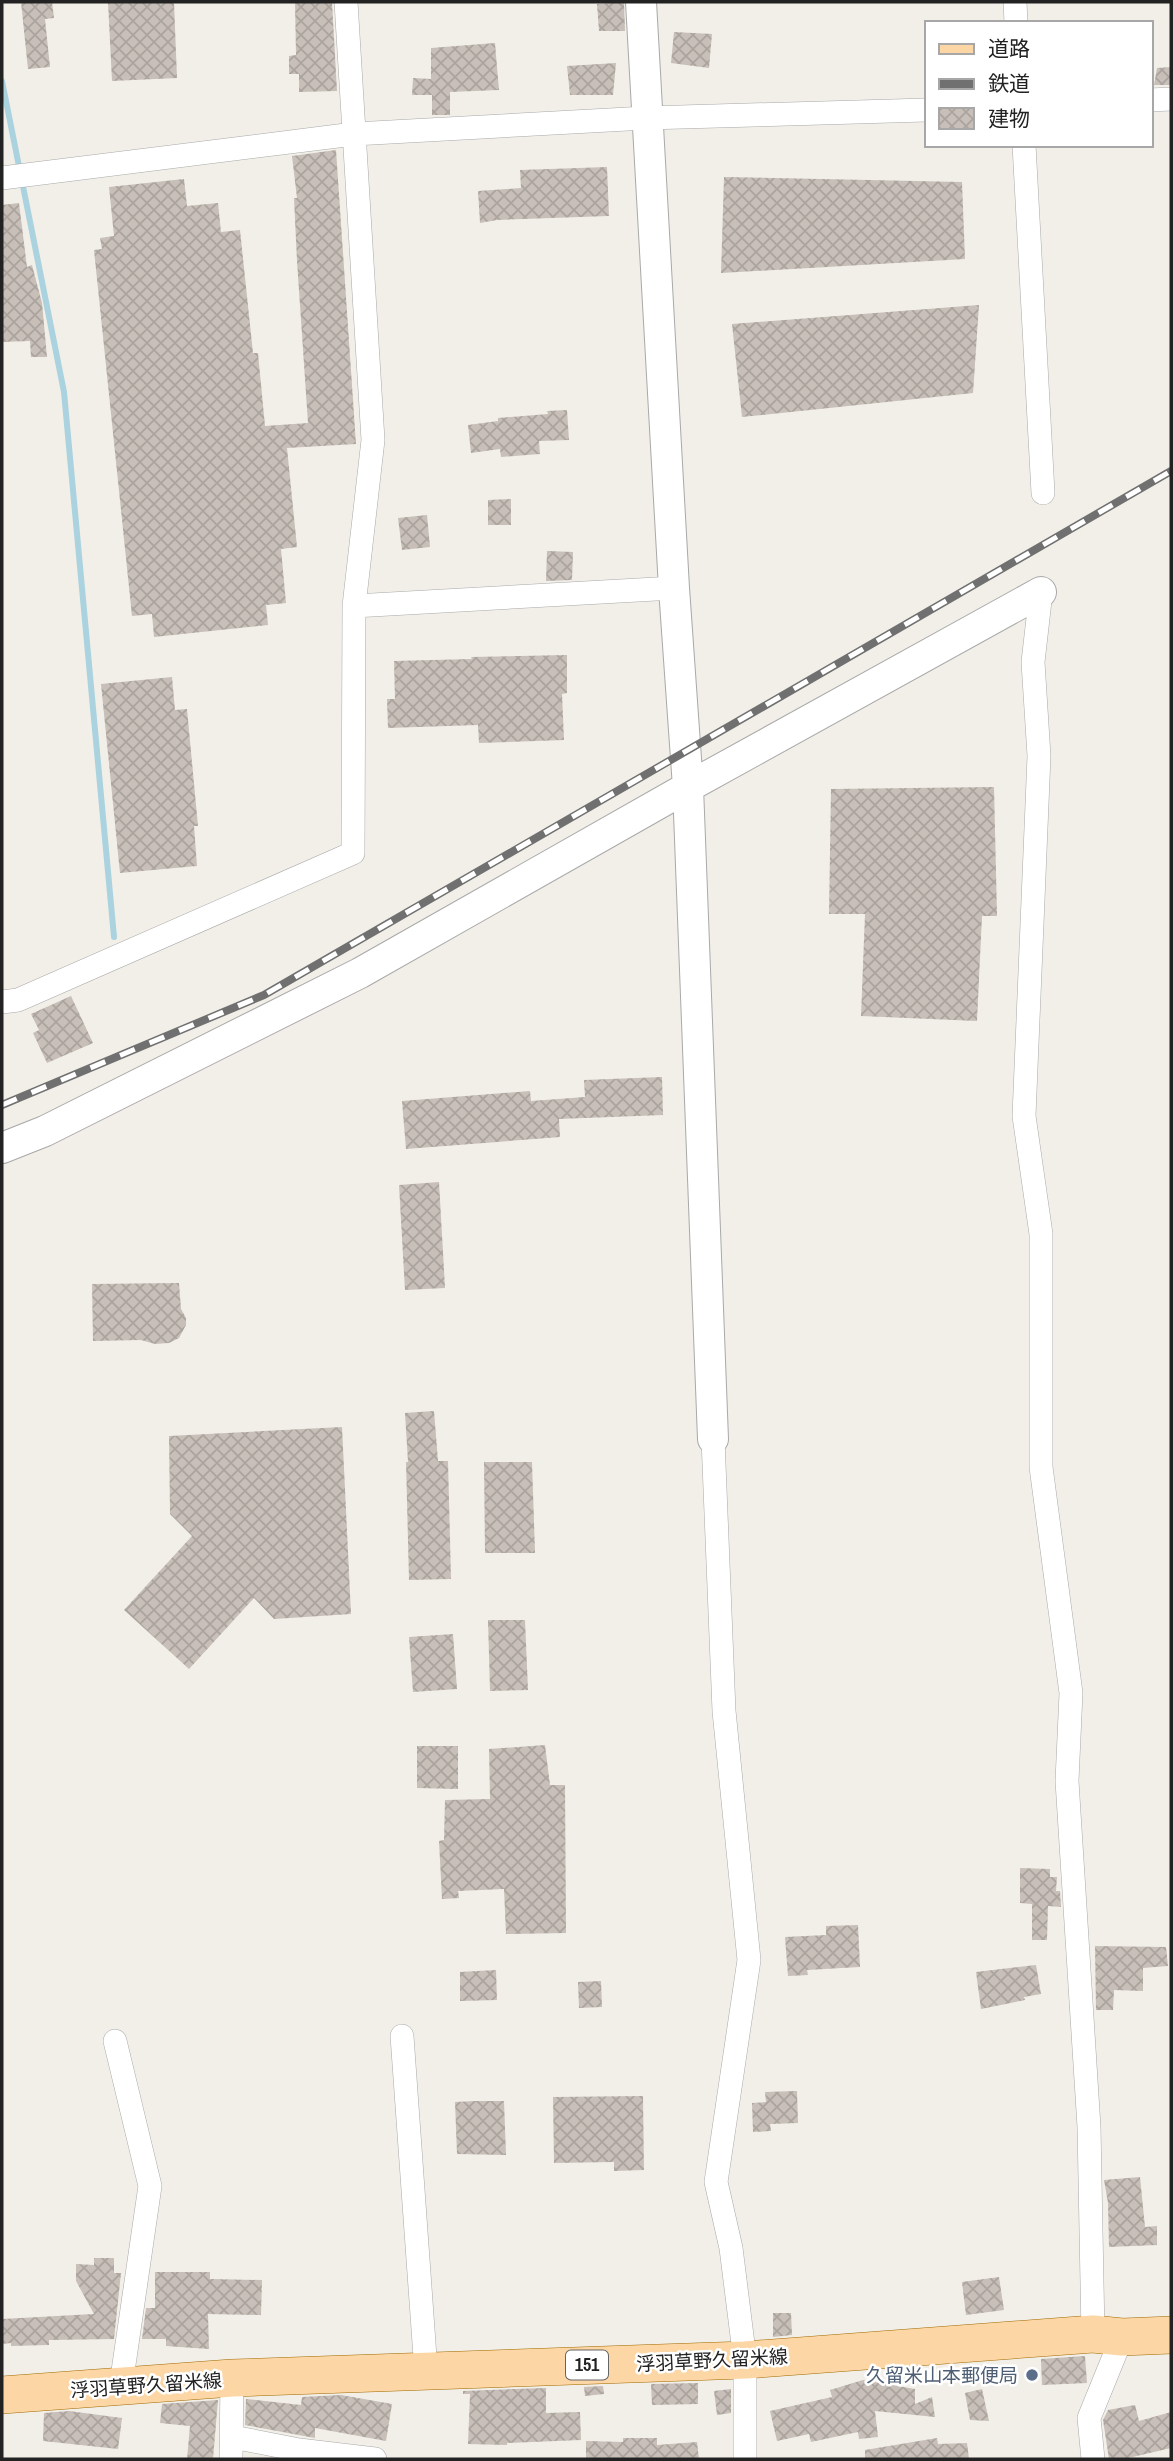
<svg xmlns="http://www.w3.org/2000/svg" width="1173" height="2461" font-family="'Archivo Narrow','Noto Sans JP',sans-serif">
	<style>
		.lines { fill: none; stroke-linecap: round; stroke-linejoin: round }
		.stream { stroke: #aad3df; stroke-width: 6 }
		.building { fill: url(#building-cross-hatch) }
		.minor-casing { stroke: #a9a9a9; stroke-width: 24 }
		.tertiary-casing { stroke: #a9a9a9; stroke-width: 32 }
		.primary-casing { stroke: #a06b00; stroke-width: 38 }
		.minor { stroke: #fff; stroke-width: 23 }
		.tertiary { stroke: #fff; stroke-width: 30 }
		.primary { stroke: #fcd6a4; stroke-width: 37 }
		.rail-casing { stroke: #707070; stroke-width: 8 }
		.rail { stroke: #fff; stroke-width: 5; stroke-dasharray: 16; stroke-linecap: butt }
		.service-dot { fill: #5c6f8a; stroke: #fff; stroke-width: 2.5 }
		.labels { text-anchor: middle; stroke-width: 5; stroke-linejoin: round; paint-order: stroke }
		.shield { fill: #fff; stroke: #646464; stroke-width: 2 }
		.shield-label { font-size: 18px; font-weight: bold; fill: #222 }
		.street-label { font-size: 19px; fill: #222; stroke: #fff }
		.service-label { font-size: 19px; fill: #4e5e75; stroke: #fff; text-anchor: end }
	</style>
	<defs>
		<pattern id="building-cross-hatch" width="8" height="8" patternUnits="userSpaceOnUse" patternTransform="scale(1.75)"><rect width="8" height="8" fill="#c7bfb8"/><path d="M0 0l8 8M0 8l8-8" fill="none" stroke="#aba49e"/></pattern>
	</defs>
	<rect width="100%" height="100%" fill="#f2efe9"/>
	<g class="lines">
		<path class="stream" d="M 2,81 L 64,392 L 114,937"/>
	</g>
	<path class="building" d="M 21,2 L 52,2 L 54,18 L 45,19 L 50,67 L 28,69 Z
		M 108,2 L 174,2 L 177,78 L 112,81 Z
		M 295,2 L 332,2 L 337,91 L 299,92 L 299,74 L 289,74 L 289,56 L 296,55 Z
		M 624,2 L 625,31 L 599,31 L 597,4 Z
		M 674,32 L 712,34 L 709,68 L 671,63 Z
		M 495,43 L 499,90 L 450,92 L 450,115 L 432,115 L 432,95 L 412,95 L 413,78 L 431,79 L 431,48 Z
		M 616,63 L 613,95 L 570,95 L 567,66 Z
		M 1171,67 L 1171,85 L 1154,85 L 1157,68 Z
		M 336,150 L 356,444 L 287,448 L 297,547 L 281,549 L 286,603 L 266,605 L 268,625 L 154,637 L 152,614 L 132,616 L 94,250 L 102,249 L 100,238 L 114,236 L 109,187 L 184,179 L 187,206 L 218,203 L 221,232 L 240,230 L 253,353 L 258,353 L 265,426 L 308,423 L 297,261 L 294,198 L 297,198 L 292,156 Z
		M 607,167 L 609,216 L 497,220 L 480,223 L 478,191 L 521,188 L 520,170 Z
		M 724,177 L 962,182 L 965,259 L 721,273 Z
		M 19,203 L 27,267 L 32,265 L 42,303 L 47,357 L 31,357 L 30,341 L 2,342 L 2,205 Z
		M 979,305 L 973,393 L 742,417 L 732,324 Z
		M 567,410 L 569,440 L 539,441 L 540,454 L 501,457 L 500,449 L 471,453 L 468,425 L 498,421 L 498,418 L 548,414 L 547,411 Z
		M 511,499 L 511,525 L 488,525 L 488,500 Z
		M 427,515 L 430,547 L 402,550 L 398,518 Z
		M 547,551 L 573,552 L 572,580 L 546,581 Z
		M 567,655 L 567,693 L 562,694 L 564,740 L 479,743 L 478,725 L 388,728 L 387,699 L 395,699 L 394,661 L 472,659 L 471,657 Z
		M 172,677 L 175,710 L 187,709 L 198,826 L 194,826 L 197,866 L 120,873 L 101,684 Z
		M 994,787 L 997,916 L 982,916 L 977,1021 L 861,1016 L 865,914 L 829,914 L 831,789 Z
		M 71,996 L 93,1043 L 47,1063 L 33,1033 L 39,1030 L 31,1014 Z
		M 662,1077 L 663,1115 L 559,1119 L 560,1137 L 406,1149 L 402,1101 L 530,1091 L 531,1101 L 585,1097 L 584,1080 Z
		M 439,1182 L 445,1288 L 405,1290 L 399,1185 Z
		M 179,1283 L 181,1309 L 186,1318 L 186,1325 L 179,1338 L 169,1343 L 155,1344 L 141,1340 L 93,1341 L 92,1284 Z
		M 434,1411 L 438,1461 L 448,1461 L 451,1579 L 409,1580 L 406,1462 L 408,1462 L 405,1413 Z
		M 342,1427 L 351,1614 L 274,1619 L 254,1598 L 189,1669 L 124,1610 L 192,1536 L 170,1514 L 169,1436 Z
		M 484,1462 L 532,1462 L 535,1553 L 485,1553 Z
		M 488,1620 L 525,1620 L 528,1690 L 490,1691 Z
		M 453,1634 L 457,1689 L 413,1692 L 409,1637 Z
		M 545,1745 L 550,1785 L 565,1785 L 566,1933 L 506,1934 L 504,1889 L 458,1891 L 459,1898 L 442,1899 L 439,1841 L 444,1840 L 445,1800 L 490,1799 L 489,1749 Z
		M 417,1746 L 458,1746 L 458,1789 L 417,1788 Z
		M 1020,1868 L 1050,1869 L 1050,1877 L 1057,1877 L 1056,1891 L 1060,1891 L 1061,1907 L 1048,1906 L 1047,1940 L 1032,1940 L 1032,1904 L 1020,1903 Z
		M 858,1925 L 860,1967 L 807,1970 L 808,1975 L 788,1976 L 785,1937 L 826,1935 L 826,1926 Z
		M 1095,1946 L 1166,1947 L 1168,1966 L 1143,1968 L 1143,1991 L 1114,1990 L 1113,2010 L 1096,2010 Z
		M 1036,1965 L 1041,1994 L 1024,1997 L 1025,2000 L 981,2009 L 976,1972 Z
		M 496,1970 L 497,2000 L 460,2001 L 460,1972 Z
		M 601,1981 L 602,2007 L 579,2008 L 578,1982 Z
		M 797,2091 L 798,2123 L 770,2124 L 771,2131 L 753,2132 L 752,2103 L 766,2102 L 765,2092 Z
		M 643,2096 L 644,2170 L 614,2171 L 614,2162 L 554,2163 L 553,2097 Z
		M 475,2101 L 504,2101 L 506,2155 L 457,2154 L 455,2102 Z
		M 1140,2177 L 1145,2227 L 1157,2226 L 1157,2245 L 1109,2247 L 1108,2203 L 1104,2180 Z
		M 94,2258 L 114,2258 L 114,2273 L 121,2273 L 114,2339 L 49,2340 L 49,2345 L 11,2346 L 11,2343 L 2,2344 L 2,2319 L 94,2314 L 76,2281 L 76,2264 L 94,2265 Z
		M 155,2272 L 210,2272 L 210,2279 L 262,2280 L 261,2315 L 208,2314 L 209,2349 L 166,2346 L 166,2339 L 142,2339 L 146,2308 L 155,2308 Z
		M 999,2277 L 1004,2310 L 966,2315 L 962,2282 Z
		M 773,2313 L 791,2313 L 792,2335 L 773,2337 Z
		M 1085,2356 L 1087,2383 L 1042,2385 L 1041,2359 Z
		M 863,2380 L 915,2389 L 915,2404 L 932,2397 L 935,2417 L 875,2411 L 878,2437 L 859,2439 L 858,2432 L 811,2442 L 809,2434 L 777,2441 L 770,2411 L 832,2397 L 830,2390 Z
		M 698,2383 L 698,2404 L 652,2405 L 651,2384 Z
		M 603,2386 L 604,2394 L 585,2396 L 584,2387 Z
		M 546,2388 L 546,2413 L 580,2412 L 581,2440 L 507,2443 L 507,2445 L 468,2444 L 470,2394 L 463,2394 L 463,2391 Z
		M 731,2389 L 731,2413 L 717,2415 L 714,2391 Z
		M 982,2389 L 989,2421 L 970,2420 L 965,2393 Z
		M 341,2395 L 392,2404 L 386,2441 L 315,2428 L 315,2438 L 245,2425 L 246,2399 L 301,2405 L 302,2397 Z
		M 218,2400 L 213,2459 L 187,2459 L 190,2426 L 160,2423 L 162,2404 Z
		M 1135,2405 L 1139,2421 L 1171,2412 L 1171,2448 L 1124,2459 L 1109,2459 L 1103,2420 L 1108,2410 Z
		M 69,2411 L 122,2418 L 118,2449 L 43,2441 L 44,2413 Z
		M 623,2438 L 657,2438 L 657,2445 L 697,2442 L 699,2459 L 586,2459 L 586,2441 L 623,2442 Z
		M 937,2438 L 938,2444 L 967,2443 L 969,2459 L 865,2459 L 865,2450 Z"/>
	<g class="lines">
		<g class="minor-casing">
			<path id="minor" d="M 1015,2 L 1016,23
				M 1150,100 L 1171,99
				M 1024,145 L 1043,493
				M 2,178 L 354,134 L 646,118 L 926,110
				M 1041,592 L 1033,662 L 1039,756 L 1024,1116 L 1041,1234 L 1041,1467 L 1071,1693 L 1067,1781 L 1089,2127 L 1093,2334
				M 354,606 L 674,588
				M 2,1002 L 18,1000 L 353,853 L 354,606 L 373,440 L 346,2
				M 713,1439 L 724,1711 L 749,1960 L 716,2182 L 731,2248 L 745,2360 L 745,2459
				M 402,2036 L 426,2371
				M 115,2041 L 150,2186 L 121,2385
				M 233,2437 L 299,2450 L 375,2459
				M 231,2459 L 232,2378
				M 1093,2459 L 1089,2418 L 1122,2337"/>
		</g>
		<g class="tertiary-casing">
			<path id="tertiary" d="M 641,2 L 674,588 L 688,787 L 713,1439
				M 2,1148 L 45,1131 L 360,973 L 688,787 L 1041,592"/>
		</g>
		<g class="primary-casing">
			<path id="primary" d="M 2,2395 L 232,2378 L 745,2360 L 1093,2334 L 1122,2337 L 1171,2335"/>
		</g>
		<use href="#minor" class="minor"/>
		<use href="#tertiary" class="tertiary"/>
		<use href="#primary" class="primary"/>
		<g class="rail-casing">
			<path id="rail" d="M 2,1105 L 264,995 L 1171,471"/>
		</g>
		<use href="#rail" class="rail"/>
	</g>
	<circle class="service-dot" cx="1032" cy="2375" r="7"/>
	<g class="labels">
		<rect class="shield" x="566" y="2350.5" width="42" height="29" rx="5"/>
		<g class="shield-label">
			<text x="587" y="2371">151</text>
		</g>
		<g class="street-label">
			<text transform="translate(712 2360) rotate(-3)" y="7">浮羽草野久留米線</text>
			<text transform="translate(146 2385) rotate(-4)" y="7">浮羽草野久留米線</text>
		</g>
		<g class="service-label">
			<text x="1018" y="2382">久留米山本郵便局</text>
		</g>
	</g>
	<rect width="1173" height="2461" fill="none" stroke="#222222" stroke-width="7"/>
	<rect x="925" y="21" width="228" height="126" fill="#ffffff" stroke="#a7a7a7" stroke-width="2"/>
	<rect x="939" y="44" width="35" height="10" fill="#fcd6a4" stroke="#a7a7a7" stroke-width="2"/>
	<text x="988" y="56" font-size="21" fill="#222222">道路</text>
	<rect x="939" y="79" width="35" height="10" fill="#707070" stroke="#a7a7a7" stroke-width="2"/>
	<text x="988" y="91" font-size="21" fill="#222222">鉄道</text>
	<rect x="939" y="108" width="35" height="21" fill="url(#building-cross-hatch)" stroke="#a7a7a7" stroke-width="2"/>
	<text x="988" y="126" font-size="21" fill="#222222">建物</text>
</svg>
